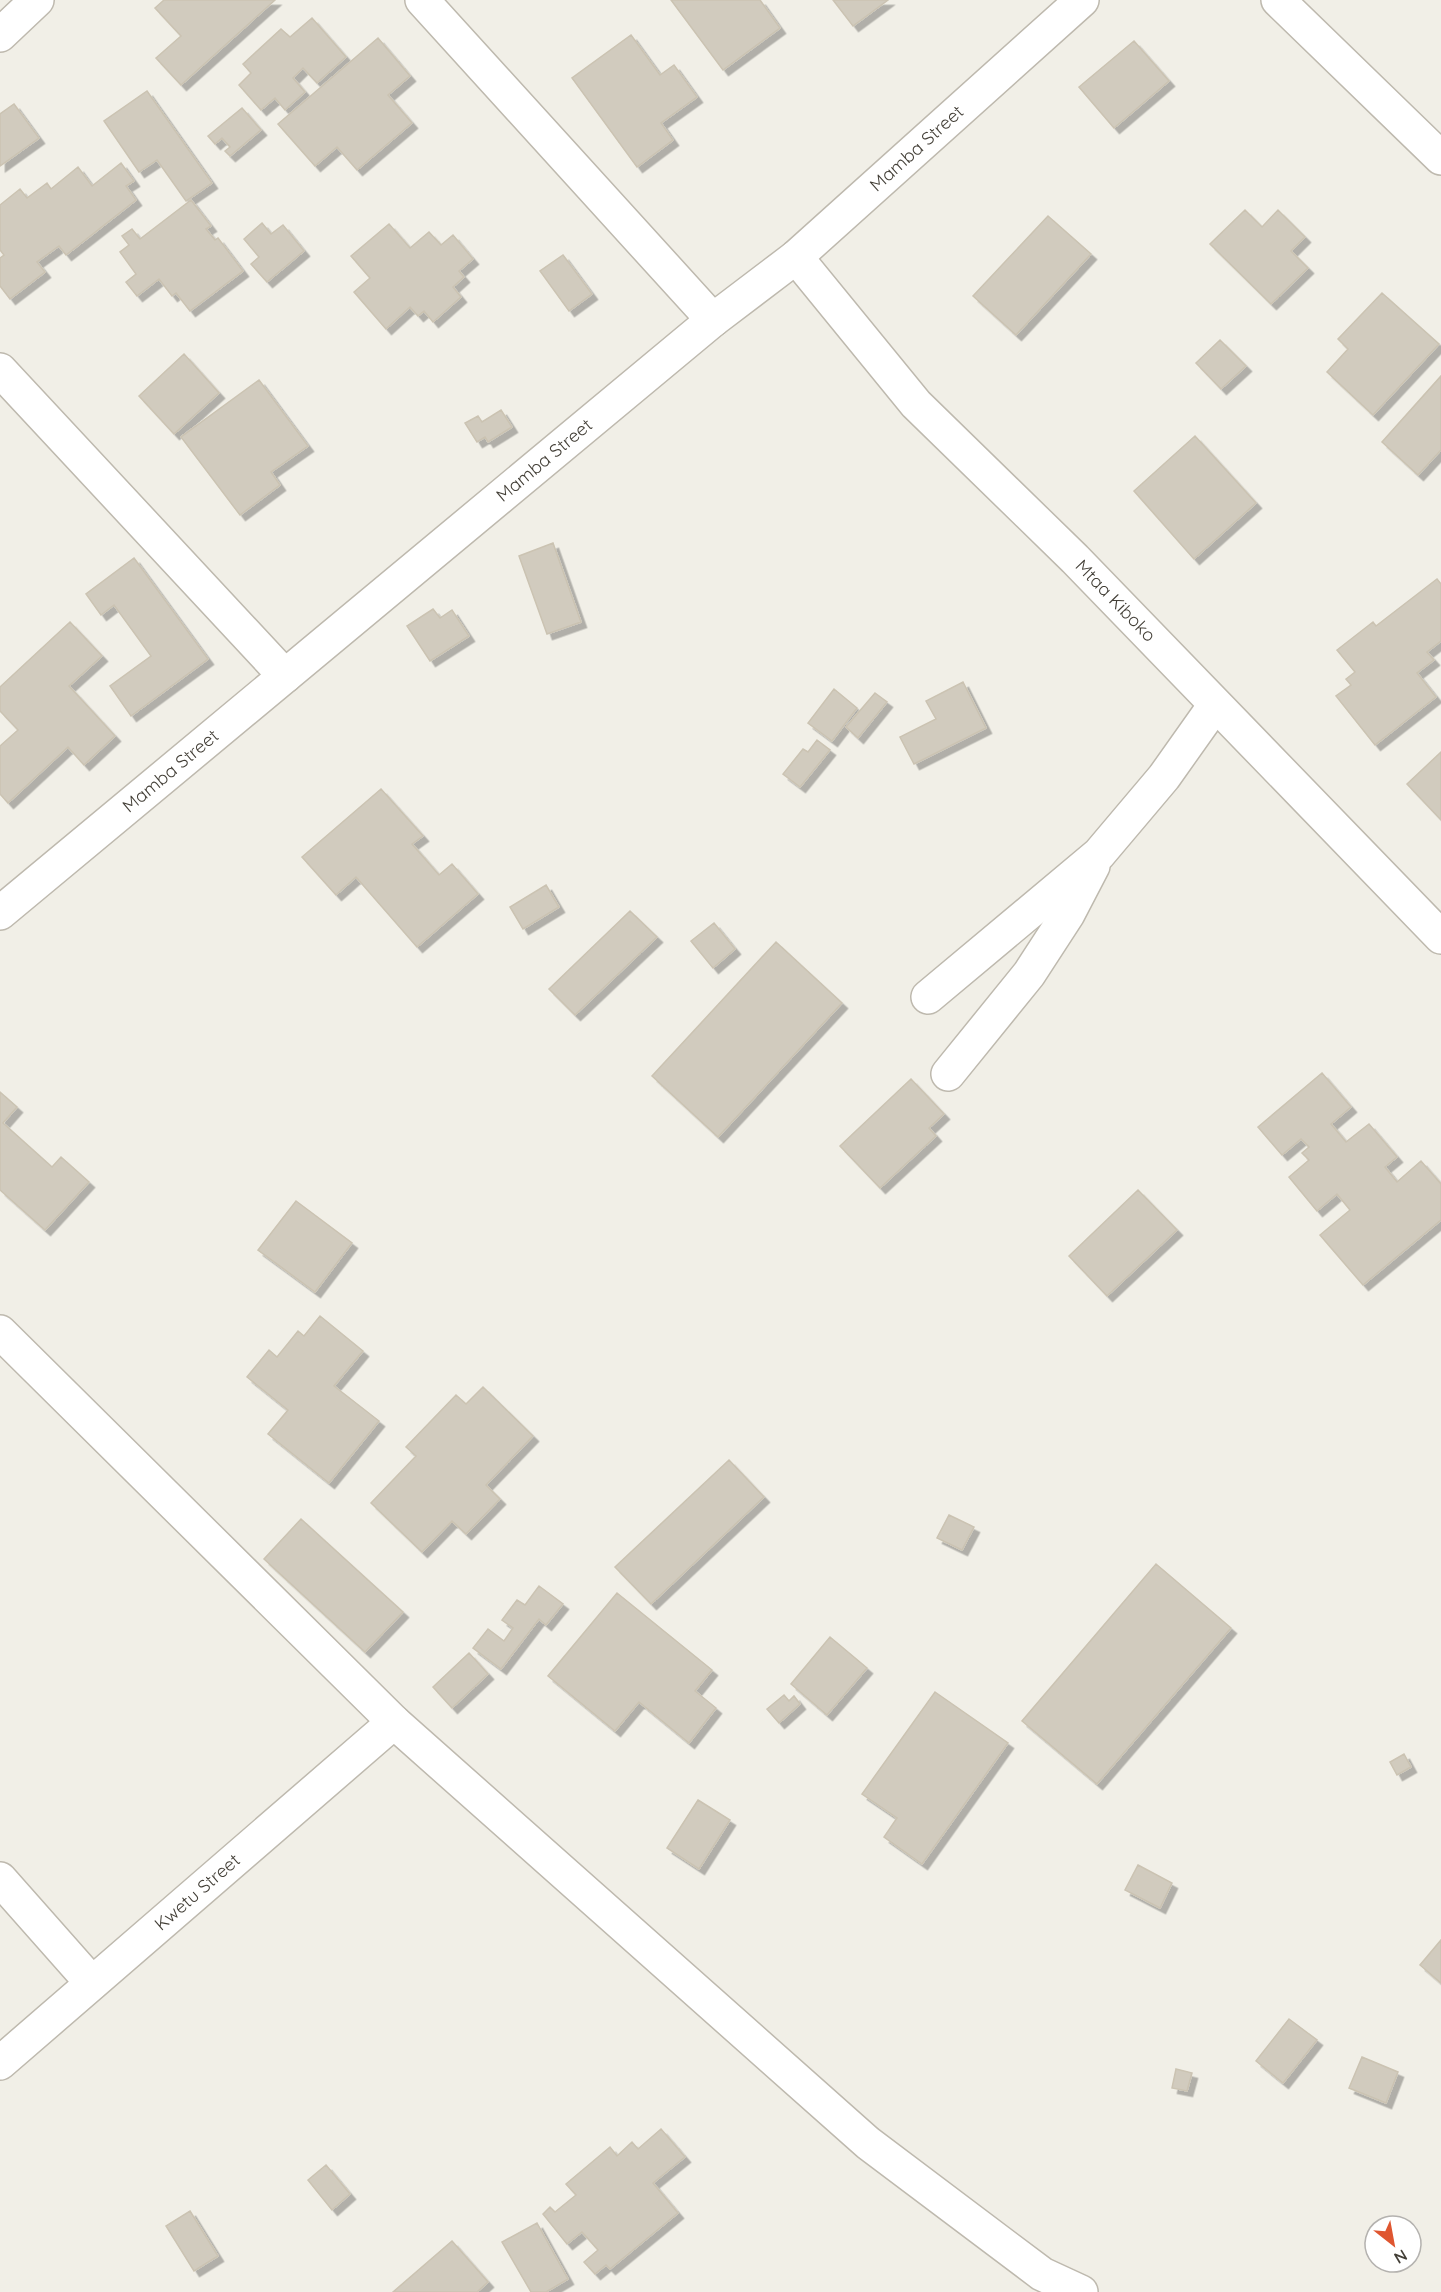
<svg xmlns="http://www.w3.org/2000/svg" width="1441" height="2292" font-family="Quicksand,sans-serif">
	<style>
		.building { fill: #d1cbbe; stroke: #cbc3b2; stroke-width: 1.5; filter: url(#shadow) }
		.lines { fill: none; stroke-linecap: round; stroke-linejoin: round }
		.street-casing { stroke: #beb9ae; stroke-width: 36 }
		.street { stroke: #fff; stroke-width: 33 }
		.labels { text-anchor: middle; stroke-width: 5; stroke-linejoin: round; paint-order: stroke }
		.street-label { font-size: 18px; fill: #433f37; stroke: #fff }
	</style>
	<defs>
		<filter id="shadow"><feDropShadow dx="5.5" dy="5.5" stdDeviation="0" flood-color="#0004"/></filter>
	</defs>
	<rect width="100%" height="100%" fill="#f1efe7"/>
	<path class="building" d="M 164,0 L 275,0 L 181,85 L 156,58 L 181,36 L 155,8 Z
		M 671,0 L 760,0 L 780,28 L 723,70 Z
		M 833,0 L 888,0 L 853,26 Z
		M 312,18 L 346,57 L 317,83 L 303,68 L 293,78 L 305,92 L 285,110 L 275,98 L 261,110 L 239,85 L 251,73 L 243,64 L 281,29 L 290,37 Z
		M 631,35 L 660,75 L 674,65 L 697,97 L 661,123 L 673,140 L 637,167 L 572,78 Z
		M 378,38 L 410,76 L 388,95 L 412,123 L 357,170 L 337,147 L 315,166 L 278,124 Z
		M 1134,41 L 1169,81 L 1114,128 L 1079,87 Z
		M 147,91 L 212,183 L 186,201 L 157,160 L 139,172 L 104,121 Z
		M 14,104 L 39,138 L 0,166 L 0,114 Z
		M 242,108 L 261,130 L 230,156 L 225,151 L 230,147 L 222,138 L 215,144 L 208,136 Z
		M 121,163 L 134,181 L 126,186 L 136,200 L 66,255 L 59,246 L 37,262 L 45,272 L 10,299 L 0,286 L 0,258 L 4,255 L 0,250 L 0,205 L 20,189 L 27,198 L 47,183 L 51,189 L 78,167 L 92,186 Z
		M 191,200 L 211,226 L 206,229 L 215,240 L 218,238 L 243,271 L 190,311 L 176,293 L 172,296 L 159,279 L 137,296 L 126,282 L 136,274 L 120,252 L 129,245 L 122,236 L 132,229 L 140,239 Z
		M 1245,210 L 1262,227 L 1278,210 L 1305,237 L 1291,251 L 1308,268 L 1271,304 L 1210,244 Z
		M 1048,216 L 1091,254 L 1016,335 L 973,296 Z
		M 262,223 L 271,234 L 283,225 L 304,251 L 267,282 L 251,264 L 259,257 L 244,239 Z
		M 389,224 L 410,248 L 429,232 L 441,245 L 453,235 L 473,259 L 459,271 L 464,277 L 453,287 L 461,297 L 433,322 L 424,311 L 418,316 L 410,307 L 386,329 L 354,292 L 370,278 L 351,256 Z
		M 563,255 L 592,294 L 569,311 L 540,271 Z
		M 1382,293 L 1439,344 L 1373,415 L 1327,372 L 1348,349 L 1338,339 Z
		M 1220,340 L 1246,366 L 1221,389 L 1196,363 Z
		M 184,354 L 219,393 L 174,434 L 139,396 Z
		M 1441,376 L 1441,450 L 1418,475 L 1382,442 Z
		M 259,380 L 308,446 L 271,472 L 280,485 L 240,515 L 181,437 Z
		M 501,410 L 512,427 L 488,442 L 485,437 L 477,442 L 465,423 L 478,416 L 482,422 Z
		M 1195,436 L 1256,503 L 1194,559 L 1134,491 Z
		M 553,543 L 581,622 L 547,634 L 519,556 Z
		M 134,558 L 208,659 L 131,716 L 110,686 L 151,656 L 114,605 L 101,615 L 86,594 Z
		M 1437,579 L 1441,584 L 1441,641 L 1427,652 L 1434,660 L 1417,673 L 1436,697 L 1375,745 L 1336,696 L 1351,685 L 1346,679 L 1355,672 L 1337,650 L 1373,622 L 1376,626 Z
		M 433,609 L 440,618 L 452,610 L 469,636 L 430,661 L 407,626 Z
		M 70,622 L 102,656 L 69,686 L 115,736 L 84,765 L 68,747 L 8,803 L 0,794 L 0,746 L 18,730 L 0,711 L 0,687 Z
		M 963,682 L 986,728 L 914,764 L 900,737 L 936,719 L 926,701 Z
		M 834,689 L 857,708 L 832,741 L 808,723 Z
		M 875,693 L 887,702 L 858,738 L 846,727 Z
		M 817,740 L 830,750 L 800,787 L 783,774 L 803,749 L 808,752 Z
		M 1441,752 L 1441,820 L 1407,784 Z
		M 381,789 L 423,836 L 412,844 L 439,875 L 452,864 L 478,894 L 417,947 L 356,877 L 336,895 L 302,857 Z
		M 546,885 L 559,907 L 523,929 L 510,907 Z
		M 630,911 L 657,937 L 575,1015 L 549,989 Z
		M 714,923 L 735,949 L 713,968 L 691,941 Z
		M 776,942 L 842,1003 L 718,1137 L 652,1076 Z
		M 1322,1073 L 1351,1107 L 1331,1124 L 1346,1142 L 1369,1124 L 1397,1157 L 1385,1167 L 1397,1182 L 1421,1161 L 1441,1184 L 1441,1220 L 1363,1285 L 1320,1235 L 1350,1210 L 1337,1194 L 1317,1211 L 1289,1177 L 1309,1160 L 1302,1153 L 1309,1147 L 1301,1139 L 1282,1155 L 1258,1127 Z
		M 911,1079 L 944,1114 L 929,1128 L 936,1136 L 880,1188 L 840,1146 Z
		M 0,1092 L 17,1107 L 3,1123 L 52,1167 L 61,1157 L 89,1182 L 45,1230 L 0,1190 Z
		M 1138,1190 L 1177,1230 L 1107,1296 L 1069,1256 Z
		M 296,1201 L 352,1243 L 315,1292 L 258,1250 Z
		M 320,1316 L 363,1351 L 334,1386 L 379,1421 L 329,1483 L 268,1434 L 288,1410 L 247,1377 L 269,1350 L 277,1357 L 298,1331 L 304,1336 Z
		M 483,1387 L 533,1436 L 486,1485 L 500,1499 L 466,1534 L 452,1521 L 422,1552 L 371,1503 L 416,1456 L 406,1447 L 456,1395 L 466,1404 Z
		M 729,1460 L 764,1497 L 651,1604 L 615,1567 Z
		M 949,1515 L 974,1527 L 962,1550 L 937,1538 Z
		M 301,1519 L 403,1612 L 365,1652 L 264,1559 Z
		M 1156,1564 L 1231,1628 L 1097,1784 L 1022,1721 Z
		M 539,1586 L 563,1604 L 546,1625 L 539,1619 L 501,1669 L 473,1648 L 488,1629 L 504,1641 L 513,1628 L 502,1620 L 517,1600 L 525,1605 Z
		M 617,1593 L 712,1670 L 695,1691 L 716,1708 L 689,1743 L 639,1702 L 615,1731 L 548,1676 Z
		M 830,1637 L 867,1668 L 827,1715 L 791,1684 Z
		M 469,1653 L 488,1674 L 452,1708 L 433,1687 Z
		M 935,1692 L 1008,1743 L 922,1864 L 884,1837 L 897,1818 L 862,1794 Z
		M 784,1695 L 789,1701 L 794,1696 L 800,1704 L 779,1723 L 767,1709 Z
		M 1404,1754 L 1411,1767 L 1397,1775 L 1390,1762 Z
		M 698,1800 L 730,1820 L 699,1869 L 667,1848 Z
		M 1138,1865 L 1172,1883 L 1160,1908 L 1125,1890 Z
		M 1441,1940 L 1441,1983 L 1420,1965 Z
		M 1289,2019 L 1317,2040 L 1283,2083 L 1256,2061 Z
		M 1362,2057 L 1398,2072 L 1386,2103 L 1349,2088 Z
		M 1176,2069 L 1192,2073 L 1187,2091 L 1172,2088 Z
		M 661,2129 L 685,2157 L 653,2183 L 678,2213 L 610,2269 L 606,2265 L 595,2274 L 584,2262 L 598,2250 L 582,2232 L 567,2244 L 543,2214 L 550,2207 L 555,2212 L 576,2195 L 566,2184 L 610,2147 L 617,2156 L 632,2142 L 638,2149 Z
		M 326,2165 L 350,2194 L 332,2210 L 308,2180 Z
		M 190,2211 L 218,2256 L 194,2271 L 166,2226 Z
		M 537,2223 L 568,2279 L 546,2292 L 531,2292 L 502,2242 Z
		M 452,2241 L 488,2282 L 477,2292 L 393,2292 Z"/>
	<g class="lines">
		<g class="street-casing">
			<g id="street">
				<path d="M 422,0 L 713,320"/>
				<path d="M 1278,0 L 1441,158"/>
				<path d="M 0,35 L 37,0"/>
				<path id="s1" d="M 796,257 L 916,404 L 1075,559 L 1441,937"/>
				<path d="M 0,370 L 285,676"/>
				<path id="s2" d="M 0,913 L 713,320 L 796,257 L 1082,0"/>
				<path d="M 928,997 L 1099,854 L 1164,777 L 1215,705"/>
				<path d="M 948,1074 L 1029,974 L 1068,914 L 1093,866"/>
				<path d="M 0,1332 L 394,1722 L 868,2143 L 1042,2274 L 1081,2292"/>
				<path d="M 0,1879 L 92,1983"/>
				<path id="s3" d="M 0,2063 L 394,1722"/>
			</g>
		</g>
		<use href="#street" class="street"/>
	</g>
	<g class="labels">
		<g class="street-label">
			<text dy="6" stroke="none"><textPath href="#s2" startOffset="1194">Mamba Street</textPath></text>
			<text dy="6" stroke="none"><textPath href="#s2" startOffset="708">Mamba Street</textPath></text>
			<text dy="6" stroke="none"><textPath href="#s1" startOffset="470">Mtaa Kiboko</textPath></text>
			<text dy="6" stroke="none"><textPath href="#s2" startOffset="222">Mamba Street</textPath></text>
			<text dy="6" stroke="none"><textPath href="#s3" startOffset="261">Kwetu Street</textPath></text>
		</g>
	</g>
	<g transform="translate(1393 2244) rotate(149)"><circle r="28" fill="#ffffff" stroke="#b4b2af" stroke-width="1.5"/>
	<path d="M0-4.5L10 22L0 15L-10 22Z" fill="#df5630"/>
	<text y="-9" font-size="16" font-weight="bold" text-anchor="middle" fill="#433f37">N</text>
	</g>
</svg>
